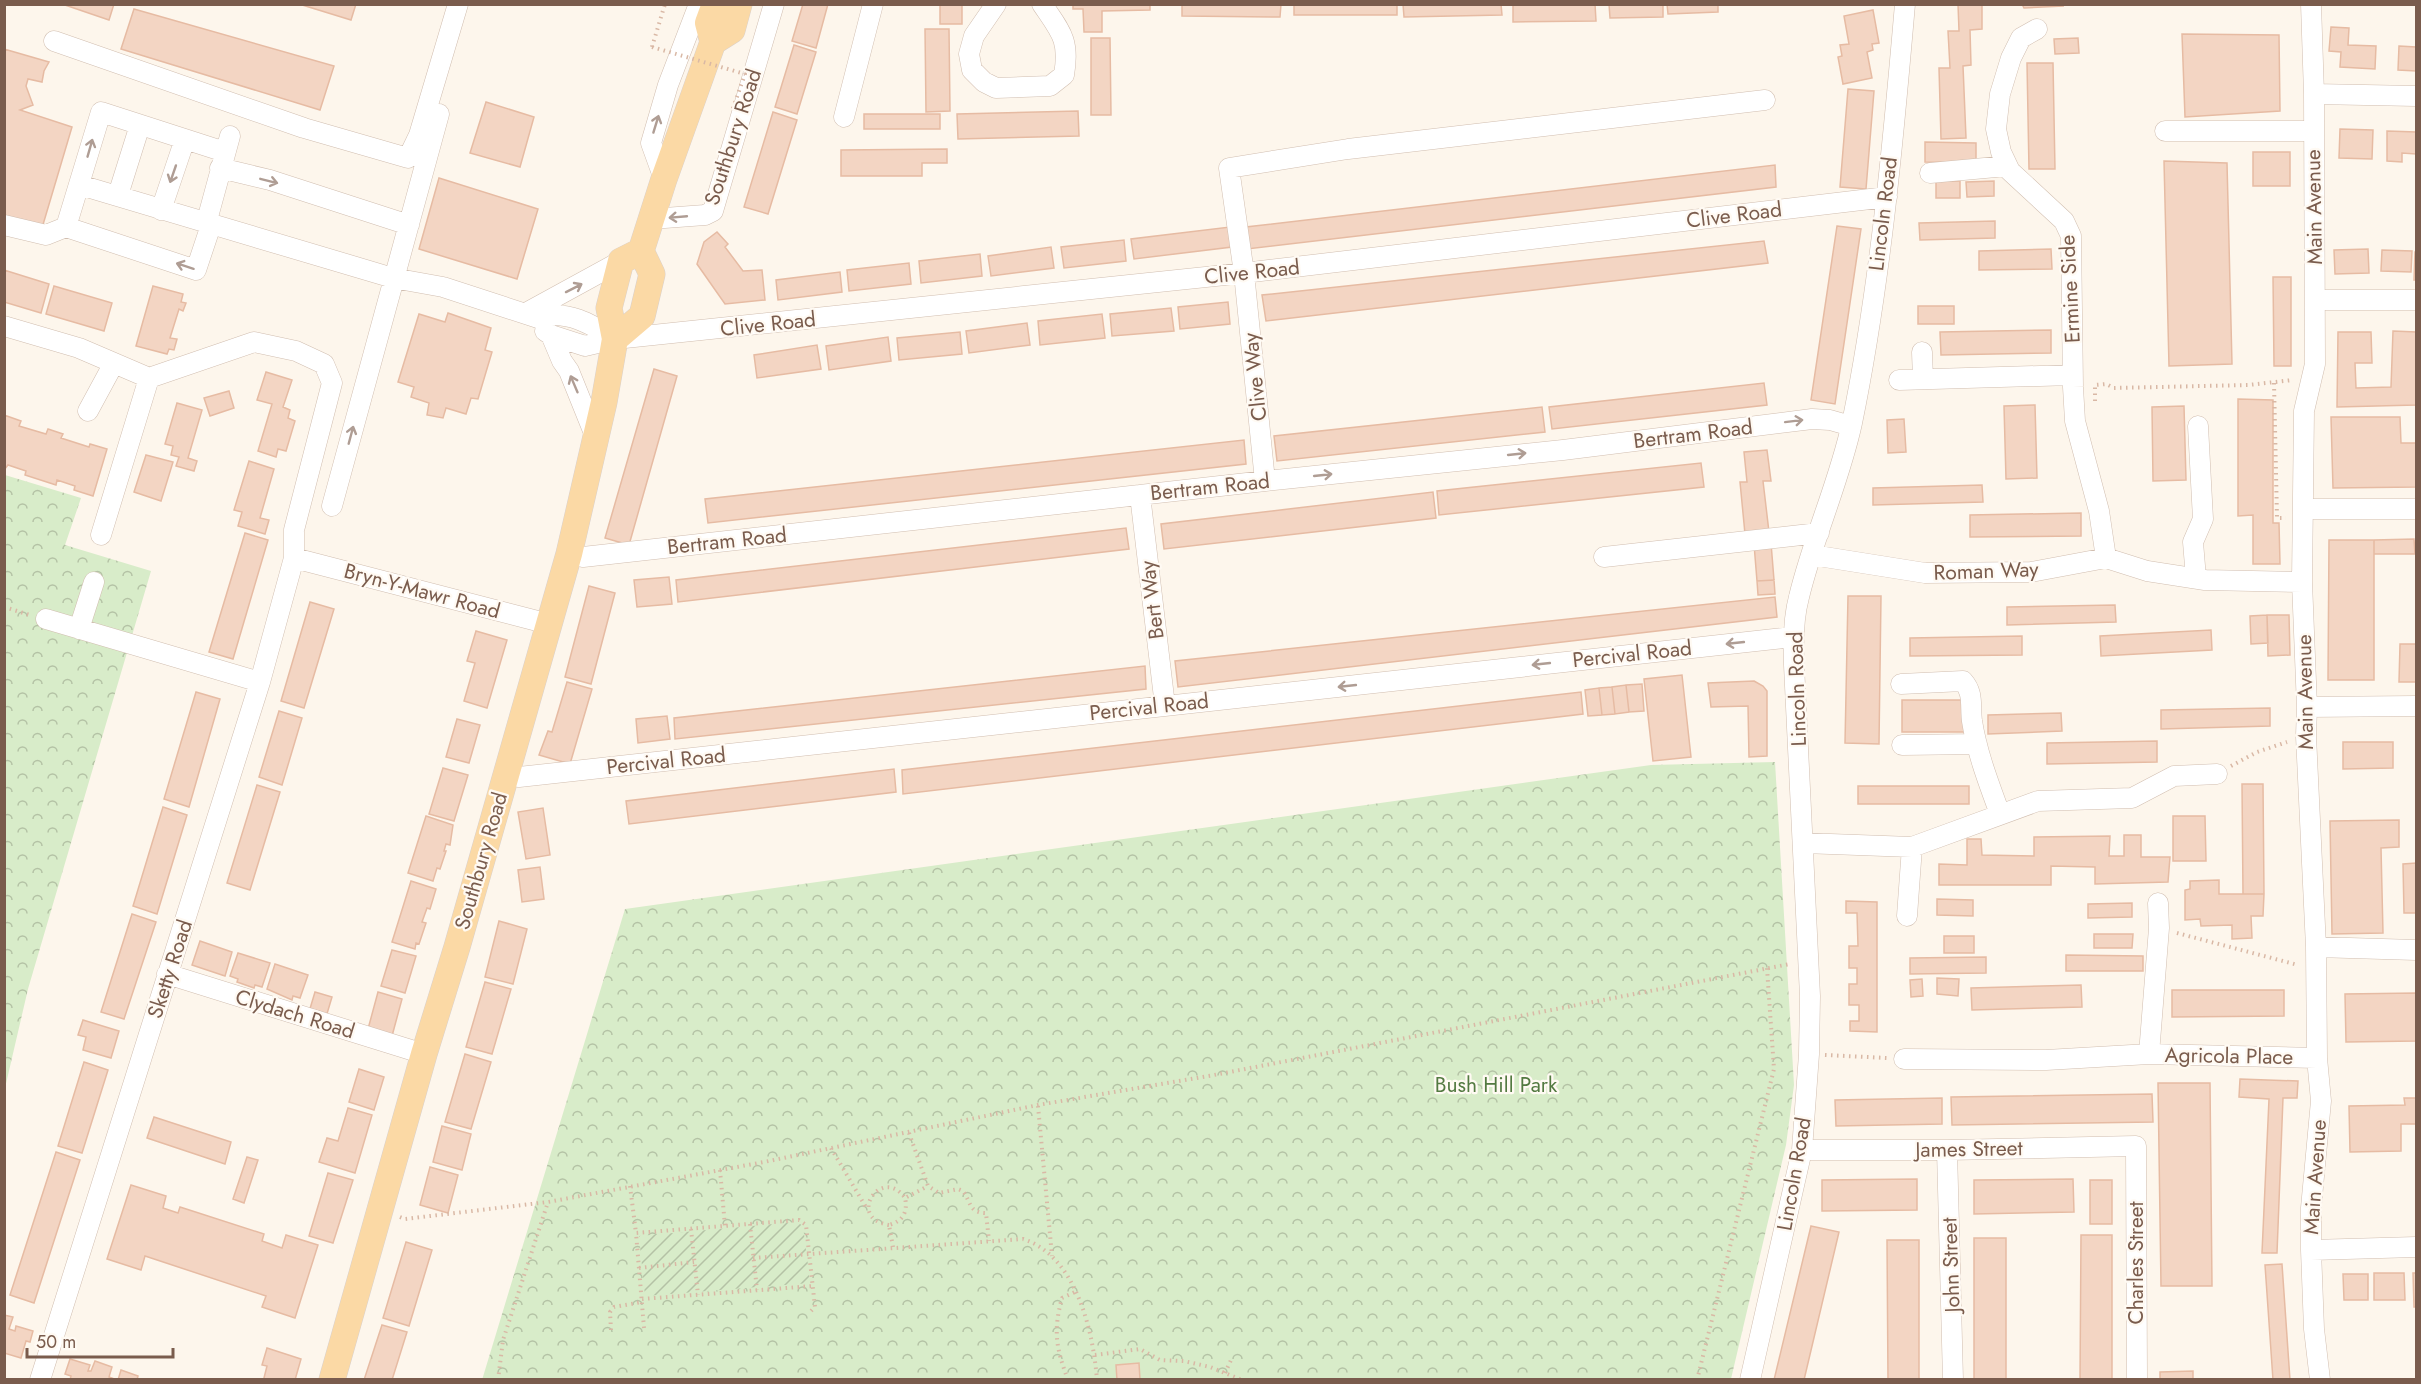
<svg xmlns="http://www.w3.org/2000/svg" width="2421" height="1384" viewBox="0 0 2421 1384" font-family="Jost,sans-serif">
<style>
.forest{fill:url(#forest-crowns)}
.garden{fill:url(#garden-furrows)}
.building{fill:#f3d5c3;stroke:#e6bba3;stroke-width:1.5}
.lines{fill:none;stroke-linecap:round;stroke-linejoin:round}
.minor-casing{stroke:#d1beb0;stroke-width:21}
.major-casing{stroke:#dad1cd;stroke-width:27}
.path{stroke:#d9b8a5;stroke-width:4;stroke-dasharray:1.5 4.5;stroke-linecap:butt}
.minor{stroke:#fff;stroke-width:20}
.major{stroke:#fbd9a5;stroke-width:26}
.path-bridge{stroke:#d9b8a5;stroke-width:4;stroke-dasharray:1.5 4.5;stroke-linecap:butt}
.oneway{stroke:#af9d94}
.labels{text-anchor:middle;stroke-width:4.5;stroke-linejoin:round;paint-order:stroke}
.street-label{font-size:21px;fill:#7a5c4d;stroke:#fffaf3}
.park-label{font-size:21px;fill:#537a41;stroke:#fffaf3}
</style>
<defs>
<pattern id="forest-crowns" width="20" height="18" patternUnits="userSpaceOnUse" patternTransform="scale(1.5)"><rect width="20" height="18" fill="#d8ecc9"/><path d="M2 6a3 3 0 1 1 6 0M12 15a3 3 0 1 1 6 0" fill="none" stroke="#b4c2a5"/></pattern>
<pattern id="garden-furrows" width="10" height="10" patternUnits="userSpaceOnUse" patternTransform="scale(1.5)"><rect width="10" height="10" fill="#d8ecc9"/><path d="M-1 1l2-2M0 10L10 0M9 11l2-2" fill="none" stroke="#b4c2a5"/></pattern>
</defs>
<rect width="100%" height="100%" fill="#fdf6ec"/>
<path class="forest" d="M5 475 81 498 65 545 151 571 28 989 5 1088Z
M1775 762 1794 1085 1786 1145 1731 1379 482 1380 625 909 1651 765Z"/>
<path class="garden" d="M797 1222 803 1226 810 1283 645 1296 639 1236Z"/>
<path class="building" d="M62 4H114L109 20Z
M299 4H356L351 20Z
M803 4H828L816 48 792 41Z
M940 4H962V24H940Z
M1073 4H1150V10L1102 11V32H1084L1083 9H1073Z
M1182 4H1281L1280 17 1182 16Z
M1294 4H1397V15H1294Z
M1403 4H1501L1502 15 1404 17Z
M1513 4H1595L1596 21 1513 22Z
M1609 4H1663V17L1610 18Z
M1667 4H1718V12L1668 14Z
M1958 4H1982V29L1970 30 1971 65 1963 66 1966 138 1941 139 1939 68H1950L1948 31H1959Z
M2022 4H2062L2063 6 2024 8Z
M134 9 334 66 320 110 121 49Z
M1873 10 1879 43 1872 44 1873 50 1867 52 1872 78 1843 84 1838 57 1842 56 1840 45 1849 44 1844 16Z
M2331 27 2349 28 2348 45 2376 46 2375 69 2340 67 2341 52 2329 51Z
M925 29H949L950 111 926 112Z
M2182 34 2279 35 2280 111 2185 117Z
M1091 38H1110L1111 115H1091Z
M2078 38 2079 53 2055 54 2054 39Z
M794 45 816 52 797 114 775 107Z
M2399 46 2416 47V71L2398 70Z
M4 49 49 62 44 71 42 82 28 79 26 86 33 105 20 110 72 127 42 228 4 216Z
M2027 63H2053L2055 169H2029Z
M1848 89 1874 91 1866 189 1840 187Z
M486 102 534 117 520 167 470 153Z
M1078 111 1079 136 958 139 957 114Z
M773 112 797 120 768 214 744 207Z
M864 114H940V129H864Z
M2340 129 2373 130 2372 159 2339 158Z
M2387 131 2416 132V154L2402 153V162L2387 161Z
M1925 142 1976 143V163L1925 162Z
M947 149V163H922V176H841V150Z
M2253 152H2290V186H2253Z
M2164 161 2227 163 2232 364 2169 366Z
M1775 165 1776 187 1247 249 1246 227Z
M439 178 538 209 517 279 419 249Z
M1936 181H1960V198H1936Z
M1994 181V196L1967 197 1966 182Z
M1995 221V238L1920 240 1919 223Z
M1837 226 1861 229 1835 404 1811 400Z
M1230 227 1232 247 1134 259 1131 239Z
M717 232 728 244 725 247 743 271 762 270 765 300 725 304 697 264 704 242Z
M1124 240 1126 261 1064 268 1061 247Z
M1764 241 1768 263 1266 321 1262 295Z
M1051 247 1054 268 991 276 988 256Z
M2051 249 2052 269 1979 270V251Z
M2368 249 2369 273 2335 274 2334 250Z
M2382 250 2412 251 2411 272 2381 271Z
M2415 252H2416V280H2414Z
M980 254 982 276 921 283 919 261Z
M909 263 911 284 849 291 847 270Z
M4 270 49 284 41 313 4 302Z
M840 272 842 292 778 300 776 280Z
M2273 277H2291V366H2274Z
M54 286 112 303 104 331 46 314Z
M153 286 183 294 181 302 186 303 183 311 179 309 170 338 177 339 174 350 169 349 167 354 136 346Z
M1228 302 1230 324 1180 329 1178 307Z
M1918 306H1954V324H1918Z
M1171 308 1174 331 1112 336 1110 314Z
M448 313 491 328 485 350 492 352 478 399 471 398 466 414 446 408 443 418 427 415 429 403 411 397 414 387 398 382 419 314 445 322Z
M1102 314 1105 338 1040 345 1038 321Z
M1027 323 1030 345 969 353 966 331Z
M2051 330V353L1941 355 1940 332Z
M2393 331 2416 332V405L2337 407 2338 332H2371L2372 363H2355L2356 388 2391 387Z
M960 332 962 354 899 360 897 338Z
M888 337 891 361 829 370 826 346Z
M817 345 821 369 757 378 754 355Z
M654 369 677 376 629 545 605 538Z
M266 372 292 380 283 407 290 410 288 418 295 421 286 451 278 449 276 457 258 451 272 404 257 400Z
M1764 383 1767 405 1552 429 1549 407Z
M229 391 234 408 210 416 204 398Z
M2238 399 2273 400V523H2279L2280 564H2253V515L2238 516Z
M177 403 202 410 188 458 197 461 194 471 176 466 179 457 171 455 173 446 165 444Z
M2035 405 2037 478 2006 479 2004 406Z
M2184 406 2186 480 2153 481 2152 407Z
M1542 407 1545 432 1277 461 1274 436Z
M4 415 21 421 19 426 46 434 48 429 63 434 61 438 89 447 90 444 107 449 93 496 74 490 75 486 57 480 56 485 25 475 26 471 8 465 4 470Z
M2331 417H2400L2401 443H2416V487L2333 488Z
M1904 419 1906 452 1888 453 1887 420Z
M1244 440 1246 464 708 523 705 499Z
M1767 450 1771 481H1763L1769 532 1745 534 1740 482H1747L1744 452Z
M146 455 173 462 161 501 134 492Z
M249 461 274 469 260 518 269 520 265 534 238 526 242 512 234 510Z
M1701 463 1704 487 1439 515 1437 491Z
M1982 485 1983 502 1873 505V488Z
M1433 492 1436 518 1164 549 1161 524Z
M2081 513V536L1970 537V515Z
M1126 528 1129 549 678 602 676 580Z
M245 533 268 540 233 659 209 652Z
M2414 539 2415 554H2374V540Z
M2329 540H2374V680H2328Z
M1771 543 1774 580 1757 581 1754 544Z
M669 577 672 604 637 607 634 580Z
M1774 580 1775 594 1758 595 1757 581Z
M589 586 615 593 591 684 565 677Z
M1848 596H1881L1879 744 1845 743Z
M1775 597 1777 617 1178 687 1175 661Z
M310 602 334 609 304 708 281 701Z
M2115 605 2116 622 2007 625V607Z
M2267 615H2289L2290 655 2268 656Z
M2267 615 2268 643 2251 644 2250 616Z
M2211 630 2212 650 2101 656 2100 636Z
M476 631 507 640 487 708 464 701 475 663 467 661Z
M2022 636V655L1910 656V638Z
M2400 644H2416V682H2399Z
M1145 666 1146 689 675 739 674 718Z
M1682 675 1691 757 1653 761 1644 679Z
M1754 681 1763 686 1767 691V756L1749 757 1748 706 1711 707 1708 683Z
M567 682 592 689 570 764 539 755 548 731 552 732Z
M1642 684 1644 711 1629 712 1626 685Z
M1626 685 1629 712 1615 714 1612 687Z
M1612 687 1615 714 1602 715 1599 688Z
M1599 688 1602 715 1588 716 1585 690Z
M196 692 220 699 189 807 164 799Z
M1581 692 1583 714 903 794 902 770Z
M1902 700H1964V732H1902Z
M2270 708V726L2161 729V710Z
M279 711 302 718 282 785 259 777Z
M2061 713 2062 731 1988 734V715Z
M667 716 670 739 638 743 636 719Z
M457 719 480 725 469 763 446 757Z
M2157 741V762L2047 764V743Z
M2343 742H2393V768L2343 769Z
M443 768 468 775 454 821 429 814Z
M894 769 896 792 629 824 626 801Z
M2242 784H2263L2264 894H2243Z
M257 785 280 792 250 890 227 883Z
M1858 786H1969V804H1858Z
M163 807 187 815 157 914 133 906Z
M543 808 550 855 526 859 518 812Z
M426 816 453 825 450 845 446 844 444 851H446L440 869 437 868 433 881 408 873Z
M2173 816H2205L2206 861H2173Z
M2399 820V847L2381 848 2383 933 2332 934 2330 821Z
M2124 835H2141V857H2170L2168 882 2095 884V867L2051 866V885H1939V864L1967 865V839H1981L1982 855 2034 856V837L2110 836 2109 856H2124Z
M2416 863V913H2404L2403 864Z
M540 867 544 899 522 902 518 870Z
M2219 880V894H2264L2263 916H2251L2252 938 2232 939V925L2201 926 2200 919 2185 920V890L2190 889V881Z
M411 881 436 889 430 909 427 908 422 922 426 923 419 944 416 943 415 949 392 942Z
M1937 899 1973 900V916L1937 915Z
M1846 901 1877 902V1032L1850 1031V1021H1859V1005H1849V984H1857V968H1849V946H1858L1857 913H1846Z
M2132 903V917L2088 918V904Z
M132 914 156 922 124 1019 101 1012Z
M499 921 527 929 513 984 485 977Z
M2094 934H2133L2132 948H2094Z
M1944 936H1974V953H1944Z
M200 941 232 952 225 976 192 965Z
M392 950 416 956 405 993 381 986Z
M238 953 270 963 262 987 255 985 254 988 237 982 238 979 230 976Z
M2066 955 2143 956V971H2066Z
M1986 957V973L1910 974V958Z
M275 964 308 975 300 998 293 996 292 1000 267 989Z
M1937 978 1959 979 1958 996 1937 994Z
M1922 979 1923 996 1911 997 1910 980Z
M485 982 511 989 492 1054 466 1047Z
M2081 985 2082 1007 1972 1010 1971 988Z
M2172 990H2284V1016L2172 1017Z
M315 992 332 997 326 1017 309 1012Z
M378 992 402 999 392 1036 368 1029Z
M2416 993V1041L2346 1042 2345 994Z
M83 1020 119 1031 111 1058 83 1050 86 1037 78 1035Z
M465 1054 491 1062 471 1129 445 1122Z
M84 1062 108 1070 82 1153 58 1146Z
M359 1069 384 1077 374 1110 349 1102Z
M2240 1079 2298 1081 2297 1098H2283L2277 1253H2262L2269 1099 2239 1097Z
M2158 1083H2210L2212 1286H2161Z
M2152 1094 2153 1122 1952 1125 1951 1097Z
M1942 1098V1124L1836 1126 1835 1100Z
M2404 1098H2416V1124H2401V1151L2350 1152 2349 1106 2405 1105Z
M348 1108 372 1115 355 1173 319 1162 327 1138 338 1141Z
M154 1117 231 1142 225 1164 147 1138Z
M442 1126 471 1134 462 1170 433 1162Z
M56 1152 80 1160 34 1303 10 1295Z
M247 1157 258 1160 244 1203 233 1199Z
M430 1167 458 1175 448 1213 420 1205Z
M328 1173 353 1180 333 1243 309 1236Z
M1917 1179V1210L1822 1211V1180Z
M2073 1179 2074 1212 1974 1214V1180Z
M2090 1180H2112V1224H2090Z
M131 1185 166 1196 163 1208 178 1213 180 1207 264 1234 262 1241 282 1248 286 1235 318 1245 295 1318 262 1307 266 1296 145 1256 141 1270 107 1259Z
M1811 1226 1839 1232 1804 1380H1774Z
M2081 1235H2112V1380H2080Z
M1974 1238H2006V1380H1974Z
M1887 1240H1919V1380H1888Z
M406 1242 432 1250 409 1326 383 1318Z
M2282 1264 2290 1380H2273L2265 1265Z
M2374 1273H2404L2405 1300H2374Z
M2413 1273H2416V1307H2414Z
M2343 1274H2368V1300H2344Z
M4 1315 13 1317 9 1329 15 1331 16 1326 33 1331 30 1342 26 1341 21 1358 4 1353Z
M382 1325 407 1332 392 1380H364Z
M267 1348 301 1359 295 1380H267L264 1378 267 1366 262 1365Z
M70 1359 90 1365 88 1371H91L95 1361 112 1367 109 1377 117 1380H70L71 1376 65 1374Z
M1139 1363 1140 1380H1117L1116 1365Z
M121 1370 138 1376 137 1380H118Z
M2193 1371V1380H2160V1372Z"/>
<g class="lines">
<g class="minor-casing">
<path id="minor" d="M996 4 974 36 969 54 972 70 984 82 996 88 1050 86 1064 75C1070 40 1061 32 1042 4
M2311 4 2314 94 2315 364 2304 411 2302 582 2307 707 2306 736 2316 947 2317 1058 2321 1101 2311 1208V1250L2314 1329 2320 1380
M2037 29 2021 38 2011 58 2000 94 1996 129 2001 152 2010 171 2064 221 2071 236 2073 387 2075 421 2099 511 2106 558
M54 41 304 128 408 158 419 135 458 4
M2314 94 2416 96
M844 117 873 4
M2165 131H2313
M220 168 270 180 409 225
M1930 173 2007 166
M664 179 651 143 668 85 699 4
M80 185 393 278 443 287 538 318C567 309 591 324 615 339
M118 195 140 125
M161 210 185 139
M651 219 705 215 713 211 774 4
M206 224 230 136
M4 225 46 235 66 227 101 112 225 152
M66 227 196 270 211 225
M2315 300H2416
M526 313 621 261
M4 326 79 348 149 378
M545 331 551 335 562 361 569 371 596 438
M551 335 585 346 615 339 1244 273 1887 197
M1922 352 1923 379
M1899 380 2072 375
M88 411 114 363
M1265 481 1244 273 1229 168 1348 149 1765 100
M1140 495 1165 706
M332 506 439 114
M2303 509H2416
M569 554 583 557 1265 481 1563 450 1812 419 1830 420 1851 426
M1812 555 1925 573 2031 572 2106 558 2147 571 2205 580 2302 582
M1604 557 1819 533
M294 558 549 624
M2196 578 2193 542 2203 519 2198 426
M46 619 260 682
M79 629 94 582
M1901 684 1963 681C1974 693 1970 706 1972 721 1977 753 1989 784 2000 814
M2307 707 2416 706
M1902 745 1977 744
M506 774 519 777 1793 637
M1803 843 1912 847 2038 801 2132 798 2174 776 2217 774
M2158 903 2159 928 2149 1054 2317 1058
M1907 916 1912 847
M2316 947 2416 950
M167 974 424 1054
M1904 1059 2046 1060 2149 1054
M1802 1150H1947L2136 1146 2137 1380
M1947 1150 1953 1380
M2311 1250 2416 1247
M40 1380 260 682 294 558V530L332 383 324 364 296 351 254 342 149 378 101 535
M1750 1380 1802 1150 1809 1054 1810 996 1794 665C1793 642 1793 619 1799 597 1813 538 1839 483 1852 423 1880 286 1893 144 1905 4"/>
</g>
<g class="major-casing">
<path id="major" d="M713 42 732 30 739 4
M615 339 642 316 652 274 641 251 664 179 713 42 708 23 715 4
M332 1380 424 1054 457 947 569 554 604 402 615 339 609 308 621 261 641 251"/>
</g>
<path class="path" d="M652 47 665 4
M2274 383 2277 518H2286
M2095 401V385L2106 384 2114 388 2248 385 2293 380
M4 607 30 615
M2231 766 2257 752 2287 742
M2177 933 2298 965
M1825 1055 1887 1058
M1038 1106 1052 1256
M909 1133 928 1186 939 1193 958 1189 963 1191C971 1202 969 1213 986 1213L989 1241
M831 1148 867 1209
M720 1170 725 1226
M630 1186 636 1233
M400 1217 405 1219 548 1202 764 1162 1038 1105 1214 1075 1790 964
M750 1224 757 1290
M889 1225C845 1218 882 1165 905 1198
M691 1229 698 1295
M893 1247 889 1225C903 1221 908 1212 905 1198L928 1186
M753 1258 1023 1239C1076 1256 1093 1330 1097 1380
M639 1268 694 1262
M642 1299 813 1286
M644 1328 636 1233 799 1220 806 1225 815 1307 809 1313
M611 1330 610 1312 614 1307 642 1302
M1095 1355 1140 1349 1160 1360 1184 1361 1210 1367 1242 1380
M1225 1373 1231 1360
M498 1380 503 1340 548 1202
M1068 1380C1056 1348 1053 1331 1062 1298L1075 1292
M1697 1380 1774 1069 1767 968"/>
<use href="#minor" class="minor"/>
<use href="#major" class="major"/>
<path class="path-bridge" d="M652 47 745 74 732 111"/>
</g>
<defs><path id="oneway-shaft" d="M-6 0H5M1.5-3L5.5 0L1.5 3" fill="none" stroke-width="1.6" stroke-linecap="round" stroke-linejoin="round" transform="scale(1.5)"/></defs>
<g class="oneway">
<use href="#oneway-shaft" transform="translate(656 124) rotate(-73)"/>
<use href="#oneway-shaft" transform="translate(90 148) rotate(-74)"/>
<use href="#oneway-shaft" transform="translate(173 174) rotate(109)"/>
<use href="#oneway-shaft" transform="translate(269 181) rotate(14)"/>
<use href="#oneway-shaft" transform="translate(678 217) rotate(175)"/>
<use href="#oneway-shaft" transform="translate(185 266) rotate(-162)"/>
<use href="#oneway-shaft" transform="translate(574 288) rotate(-27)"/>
<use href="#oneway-shaft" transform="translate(574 384) rotate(-113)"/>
<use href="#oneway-shaft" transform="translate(1794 421) rotate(-7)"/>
<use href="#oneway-shaft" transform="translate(351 435) rotate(-75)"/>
<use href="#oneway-shaft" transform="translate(1517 454) rotate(-6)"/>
<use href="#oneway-shaft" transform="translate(1323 475) rotate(-6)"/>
<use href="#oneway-shaft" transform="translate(1735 643) rotate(174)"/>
<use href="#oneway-shaft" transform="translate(1541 664) rotate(174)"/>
<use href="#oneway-shaft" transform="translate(1347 686) rotate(174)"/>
</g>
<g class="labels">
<g class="street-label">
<text transform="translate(733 137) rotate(-72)" y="7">Southbury Road</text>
<text transform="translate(2314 207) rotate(-91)" y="7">Main Avenue</text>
<text transform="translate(1883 214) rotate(-83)" y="7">Lincoln Road</text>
<text transform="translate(1734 215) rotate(-7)" y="7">Clive Road</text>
<text transform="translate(1252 272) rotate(-6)" y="7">Clive Road</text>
<text transform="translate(2070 289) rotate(-93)" y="7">Ermine Side</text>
<text transform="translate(768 324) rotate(-6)" y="7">Clive Road</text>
<text transform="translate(1255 377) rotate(-96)" y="7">Clive Way</text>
<text transform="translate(1693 434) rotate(-7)" y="7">Bertram Road</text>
<text transform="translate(1210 487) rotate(-6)" y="7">Bertram Road</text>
<text transform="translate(727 541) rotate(-6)" y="7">Bertram Road</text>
<text transform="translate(1986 571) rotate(-2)" y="7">Roman Way</text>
<text transform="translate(422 591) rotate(15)" y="7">Bryn-Y-Mawr Road</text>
<text transform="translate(1152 600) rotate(-97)" y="7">Bert Way</text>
<text transform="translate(1632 654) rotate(-6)" y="7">Percival Road</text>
<text transform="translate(1797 689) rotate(-92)" y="7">Lincoln Road</text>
<text transform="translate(2305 692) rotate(-91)" y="7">Main Avenue</text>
<text transform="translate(1149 707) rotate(-6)" y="7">Percival Road</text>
<text transform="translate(666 761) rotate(-6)" y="7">Percival Road</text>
<text transform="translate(481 861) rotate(-74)" y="7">Southbury Road</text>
<text transform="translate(170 969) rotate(-72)" y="7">Sketty Road</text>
<text transform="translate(295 1014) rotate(17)" y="7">Clydach Road</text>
<text transform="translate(2229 1056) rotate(1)" y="7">Agricola Place</text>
<text transform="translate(1969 1149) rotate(-1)" y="7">James Street</text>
<text transform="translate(1794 1174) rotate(-80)" y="7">Lincoln Road</text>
<text transform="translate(2315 1177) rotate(-86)" y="7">Main Avenue</text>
<text transform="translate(2136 1263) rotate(-90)" y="7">Charles Street</text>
<text transform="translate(1951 1265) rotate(-92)" y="7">John Street</text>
</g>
<g class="park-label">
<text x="1496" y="1092">Bush Hill Park</text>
</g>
</g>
<rect width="2421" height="1384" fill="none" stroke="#7a5c4d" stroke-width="12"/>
<path d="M27 1348v9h146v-9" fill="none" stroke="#7a5c4d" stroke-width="3"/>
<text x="36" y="1348" font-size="18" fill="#7a5c4d" stroke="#fffaf3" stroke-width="4.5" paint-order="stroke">50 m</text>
</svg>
